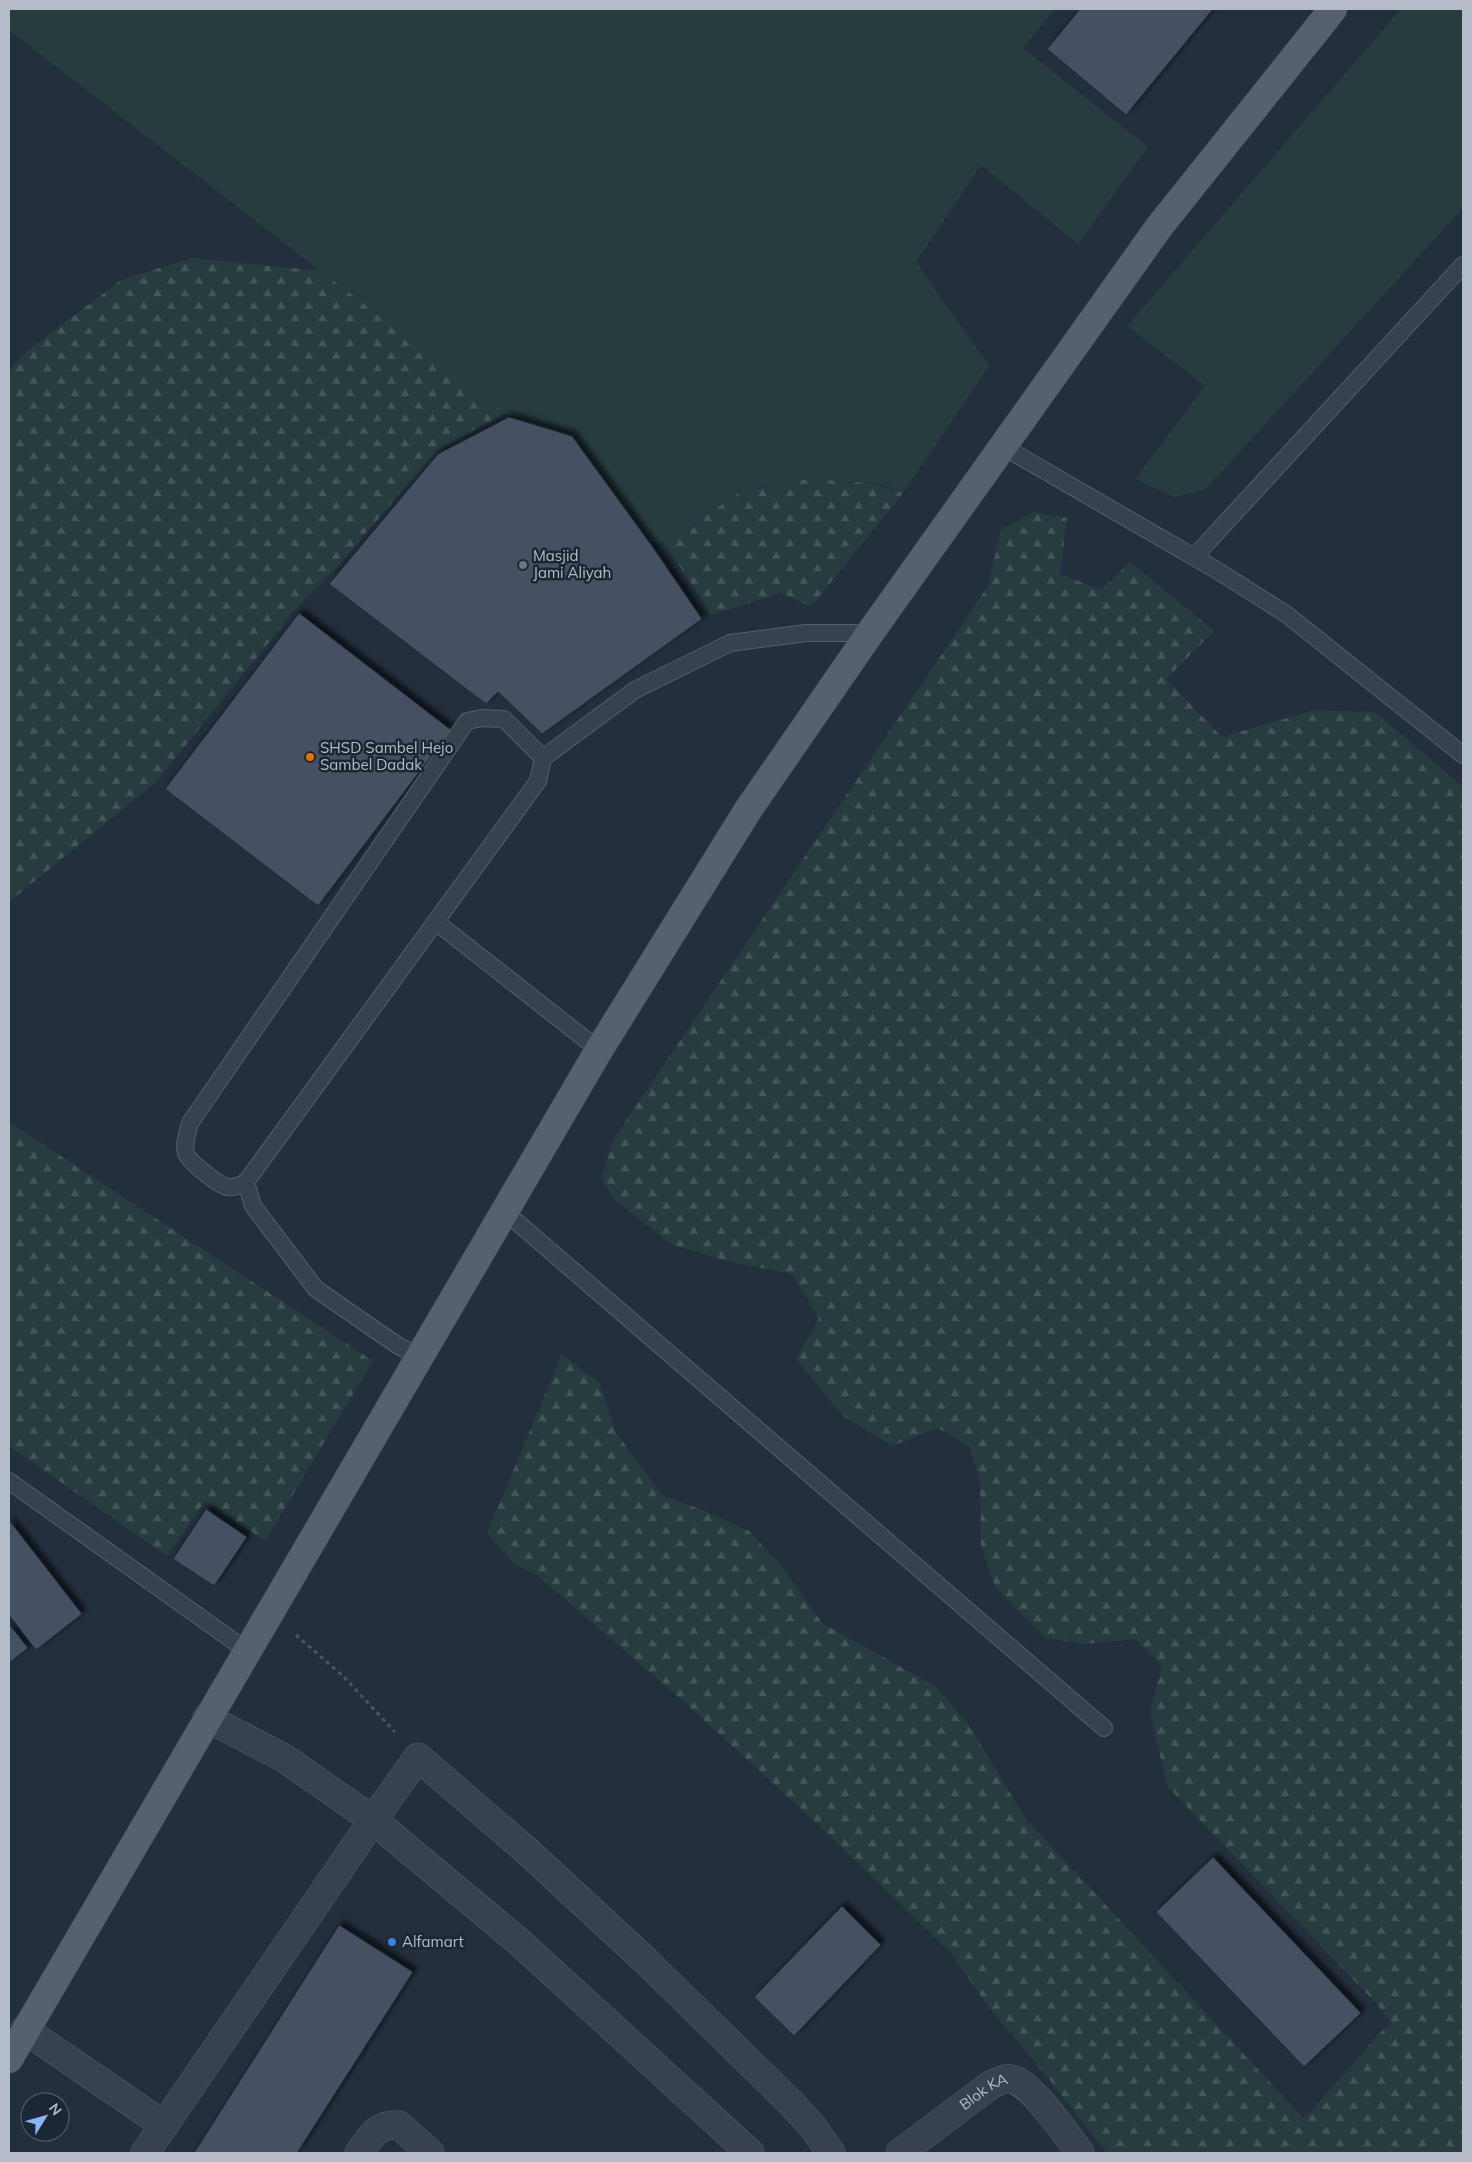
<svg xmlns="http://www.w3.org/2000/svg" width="1472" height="2162" viewBox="0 0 1472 2162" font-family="Mulish,sans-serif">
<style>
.grass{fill:#263c3f}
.forest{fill:url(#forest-firs)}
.building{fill:#455162;stroke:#1f2835;filter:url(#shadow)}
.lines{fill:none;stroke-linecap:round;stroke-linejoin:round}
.service-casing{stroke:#565f6c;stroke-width:18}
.minor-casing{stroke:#565f6c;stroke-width:29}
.tertiary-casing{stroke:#565f6c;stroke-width:29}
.primary-casing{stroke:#414a57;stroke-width:29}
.path{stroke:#44595c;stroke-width:3;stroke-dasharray:4 4;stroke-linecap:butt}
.service{stroke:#38414e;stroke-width:16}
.minor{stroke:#38414e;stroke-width:28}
.tertiary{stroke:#38414e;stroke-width:28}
.primary{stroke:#56606e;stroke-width:28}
.worship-dot{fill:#6b7280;stroke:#1d2633;stroke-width:2}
.food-dot{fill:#e8710a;stroke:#1d2633;stroke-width:2}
.shop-dot{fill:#3f7fe0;stroke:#1d2633;stroke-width:2}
.labels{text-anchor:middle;stroke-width:5;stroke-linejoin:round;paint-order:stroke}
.poi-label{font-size:15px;fill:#b4bcc9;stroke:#1d2633;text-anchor:start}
.street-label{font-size:15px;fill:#b4bcc9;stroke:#1d2633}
</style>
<defs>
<pattern id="forest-firs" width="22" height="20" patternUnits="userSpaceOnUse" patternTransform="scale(1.25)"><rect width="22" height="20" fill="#263c3f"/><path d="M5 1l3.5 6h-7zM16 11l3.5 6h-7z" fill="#435659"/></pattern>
<filter id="shadow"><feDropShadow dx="4.5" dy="-4.5" stdDeviation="2.5" flood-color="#0009"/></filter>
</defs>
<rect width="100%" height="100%" fill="#242f3e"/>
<path class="grass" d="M9 9H1055L1023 48 1148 147 1078 244 981 165 916 262 989 366 903 493 884 485 852 481 801 480 740 492 678 534 652 546 572 436 509 417 9 30Z
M1401 9H1463V208L1205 490 1174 497 1135 479 1205 386 1127 326Z"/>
<path class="forest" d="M192 258 321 271 505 413 437 450 337 567 294 611 156 782 9 902V371L26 352 121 280Z
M801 480C836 480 870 480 903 493L811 607 781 593 712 615 663 541 678 534 740 492Z
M1034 512 1067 518 1060 574 1101 590 1130 562 1214 631 1166 679 1222 737 1315 710 1375 712 1463 787V2153H1107L1049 2079 988 2006 951 1953 824 1830 683 1701 537 1575 514 1564 487 1533 562 1354 600 1384 615 1431 662 1495 710 1513 749 1531 782 1567 822 1623 935 1686 968 1724 1026 1819 1304 2119 1382 2031 1392 2024 1375 2002 1167 1786 1150 1712 1162 1666 1135 1639 1086 1644 1045 1638 995 1587 981 1546 980 1481 969 1446 938 1428 892 1446 843 1416 796 1359 819 1318 792 1274 731 1262 671 1244 616 1201 601 1179 613 1140 988 586 1001 530Z
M9 1122 373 1361 265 1541 205 1501 167 1556 9 1446Z"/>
<path class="building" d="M1080 9H1213L1126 115 1047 49Z
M509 417 572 436 652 546 702 619 542 734 498 692 486 704 329 584 438 454Z
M299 613 451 730 318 906 165 789Z
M206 1509 247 1537 214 1586 173 1559Z
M9 1520 82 1614 36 1650 9 1615Z
M9 1624 28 1648 9 1663Z
M1213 1857 1361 2013 1304 2067 1156 1912Z
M842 1906 881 1945 794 2036 754 1997Z
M339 1925 413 1972 297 2153H194Z"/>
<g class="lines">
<g class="service-casing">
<path id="service" d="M1002 446 1218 571 1286 614 1463 755
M1194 557 1463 265
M482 718 504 719 543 758 538 781 246 1182C240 1185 235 1188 228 1187 219 1186 189 1162 186 1153 183 1144 188 1132 190 1123L467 721Z
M543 758 635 690 730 643 806 633H870
M436 922 599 1050
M246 1182 253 1206 316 1289 397 1345 419 1357
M504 1211 1104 1728
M9 1481 246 1650"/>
</g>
<g class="minor-casing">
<g id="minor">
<path d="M25 2030 164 2125"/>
<path d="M145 2153 373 1820"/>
<path d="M359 2153C371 2136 376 2124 399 2125L430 2153"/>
<path id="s1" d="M900 2153 989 2086C995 2083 1003 2078 1011 2079 1029 2080 1068 2137 1080 2153"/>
</g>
</g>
<g class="tertiary-casing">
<path id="tertiary" d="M207 1718 284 1758 373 1820 517 1940 750 2153
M373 1820 418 1757 527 1851 647 1962 792 2104 812 2126 831 2153"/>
</g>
<g class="primary-casing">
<path id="primary" d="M9 2059 599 1050 748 810 870 633 1159 227 1333 9"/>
</g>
<path class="path" d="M296 1635 344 1677 395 1732"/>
<use href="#service" class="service"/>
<use href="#minor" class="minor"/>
<use href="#tertiary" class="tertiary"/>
<use href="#primary" class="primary"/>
</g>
<circle class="worship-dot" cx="523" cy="565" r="5"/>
<circle class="food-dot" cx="310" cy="757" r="5"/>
<circle class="shop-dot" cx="392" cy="1942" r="5"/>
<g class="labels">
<g class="poi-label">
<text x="533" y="561">Masjid<tspan x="533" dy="17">Jami Aliyah</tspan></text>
<text x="320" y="753">SHSD Sambel Hejo<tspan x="320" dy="17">Sambel Dadak</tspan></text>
<text x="402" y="1947">Alfamart</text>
</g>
<g class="street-label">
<text dy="5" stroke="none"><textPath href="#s1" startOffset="104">Blok KA</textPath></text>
</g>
</g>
<rect width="1472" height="2162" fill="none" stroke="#b4bcc9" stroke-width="20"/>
<g transform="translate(45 2117) rotate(53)"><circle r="24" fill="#1d2633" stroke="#59626f"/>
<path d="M0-4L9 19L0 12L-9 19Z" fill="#8ab4f8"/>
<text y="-8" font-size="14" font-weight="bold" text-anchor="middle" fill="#b4bcc9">N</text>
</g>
</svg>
